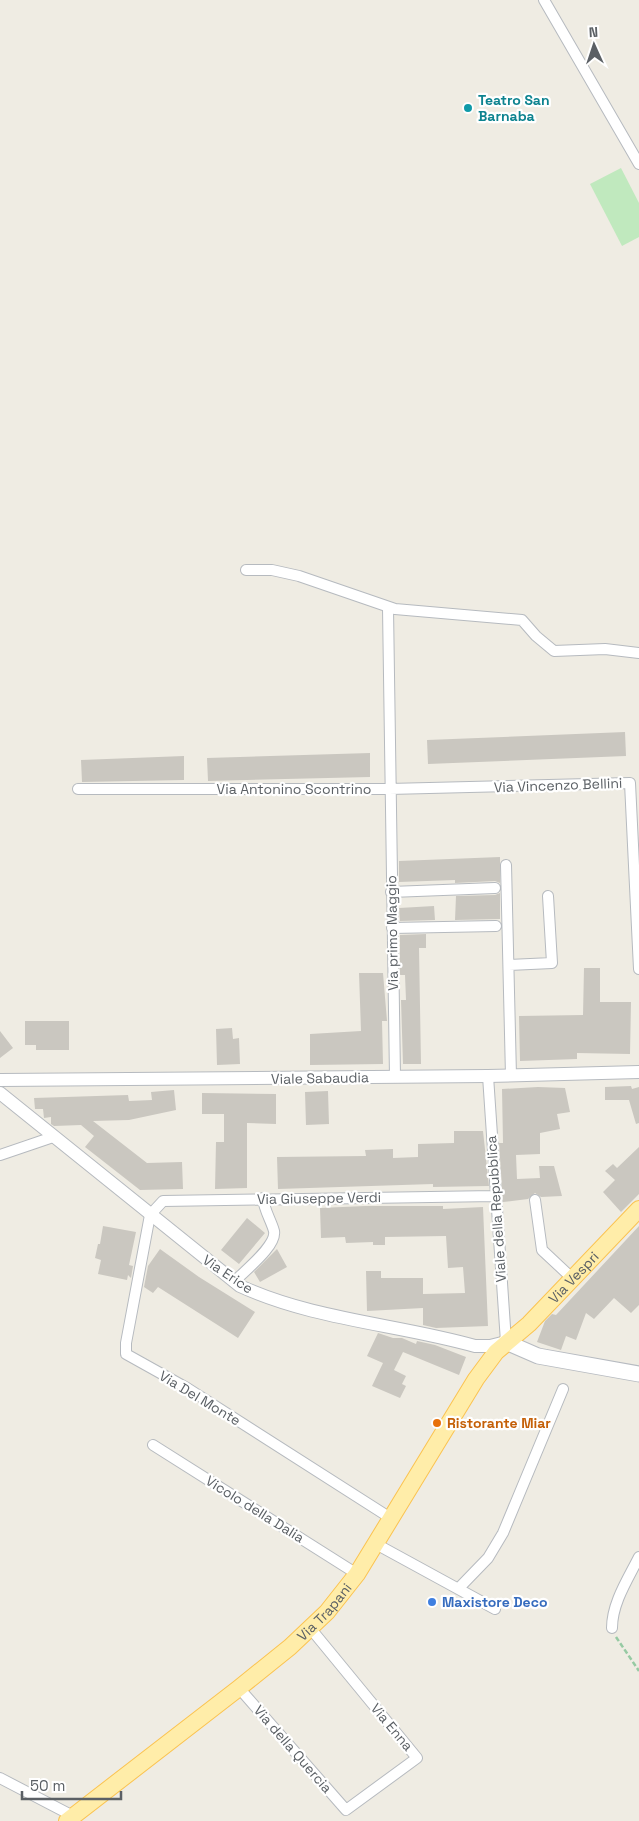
<svg xmlns="http://www.w3.org/2000/svg" width="639" height="1821" viewBox="0 0 639 1821" font-family="'Space Grotesk',sans-serif">
<style>
.green{fill:#c0e9be}
.building{fill:#cac7c0}
.lines{fill:none;stroke-linecap:round;stroke-linejoin:round}
.minor-casing{stroke:#b6babf;stroke-width:12}
.tertiary-casing{stroke:#b6babf;stroke-width:14}
.secondary-casing{stroke:#b7bbc1;stroke-width:17}
.primary-casing{stroke:#fbc350;stroke-width:18}
.path{stroke:#96caa3;stroke-width:2.5;stroke-dasharray:5 2.5;stroke-linecap:butt}
.minor{stroke:#fff;stroke-width:10}
.tertiary{stroke:#fff;stroke-width:12}
.secondary{stroke:#fff;stroke-width:15}
.primary{stroke:#ffeda9;stroke-width:16}
.culture-dot{fill:#0f9aa8;stroke:#fff;stroke-width:2}
.food-dot{fill:#e8710a;stroke:#fff;stroke-width:2}
.shop-dot{fill:#3f7fe0;stroke:#fff;stroke-width:2}
.labels{text-anchor:middle;stroke-width:4.5;stroke-linejoin:round;paint-order:stroke}
.culture-label{font-size:14px;font-weight:bold;fill:#0d838f;stroke:#fff;text-anchor:start}
.street-label{font-size:14px;fill:#5b6065;stroke:#fff}
.food-label{font-size:14px;font-weight:bold;fill:#c56008;stroke:#fff;text-anchor:start}
.shop-label{font-size:14px;font-weight:bold;fill:#366cbe;stroke:#fff;text-anchor:start}
</style>
<rect width="100%" height="100%" fill="#efece3"/>
<path class="green" d="M621 168 639 203V237L622 246 590 184Z"/>
<path class="building" d="M625 732 626 756 428 764 427 740Z
M370 753V777L208 781 207 758Z
M184 756V780L82 782 81 760Z
M500 857V883L495 881 455 883V880L399 882V861Z
M500 893V919L455 920 456 896 495 895Z
M434 906 435 920 400 921 399 908Z
M426 934V948H419L421 1064H403L401 1000H406L405 975H400V935Z
M584 968H600V1002H631L630 1054 577 1053V1059L520 1061 519 1016 583 1015Z
M359 973H383L387 1021H382L383 1064 310 1065V1034L361 1031Z
M25 1021H69V1050H36V1045H25Z
M232 1028 233 1039 239 1038 240 1064 217 1065 216 1029Z
M0 1031 13 1048 0 1058Z
M631 1086 632 1089 639 1087V1123L636 1124 629 1100H605V1087Z
M538 1087 565 1088 570 1112 557 1114 560 1129 540 1133V1154L516 1155 517 1179 540 1178 539 1166H554L562 1196 541 1197 535 1193 528 1199 503 1202 499 1143H503L502 1089Z
M174 1090 176 1110 129 1120 93 1121 147 1163 182 1162 183 1189 140 1190 85 1147 94 1136 81 1125 54 1126 51 1124V1117L44 1118 43 1109H35L34 1098 128 1095 129 1101 152 1100 151 1092Z
M328 1091 329 1124 306 1125 305 1092Z
M202 1093 276 1094V1124L247 1123V1188L215 1189 216 1142H224V1114H202Z
M454 1131H483L489 1186 433 1187V1184L278 1189 277 1157 366 1156 365 1150 393 1149V1158L418 1157V1144L454 1143Z
M639 1147V1194L621 1212 603 1192 615 1180 605 1171 613 1164 617 1168Z
M365 1206H443V1209L483 1207 488 1326 436 1328 423 1325V1308L367 1311 366 1271H381V1278H423V1294L465 1293 463 1267 448 1268 446 1236 385 1237V1245H373V1242L346 1243 345 1237 321 1238 320 1208Z
M247 1218 265 1233 239 1264 221 1250Z
M103 1226 136 1232 129 1265 133 1266 131 1278 128 1275 127 1280 98 1274 101 1260 95 1258 98 1244H100Z
M639 1226V1305L631 1313 614 1298 594 1319 586 1313 576 1340 566 1336 561 1350 537 1342 545 1321 552 1314 556 1315Z
M160 1249 199 1277 255 1312 238 1338 158 1287 153 1293 144 1287 148 1266Z
M277 1249 287 1267 260 1282 254 1272Z
M378 1333 393 1338H402L416 1344 417 1341 435 1345 466 1357 459 1375 403 1352 394 1370 406 1376 402 1384 406 1386 400 1398 372 1386 383 1363 367 1356Z"/>
<g class="lines">
<g class="minor-casing">
<path id="minor" d="M544 0 639 164
M246 570H272L299 576 395 609 522 620 536 636 554 651 605 649 639 653
M388 608 395 1077
M78 789H389L630 783 639 969
M506 865 511 1076
M391 892 495 888
M392 928 496 926
M509 965 552 963 548 896
M488 1076 506 1342
M0 1155 53 1137
M535 1200 542 1250 573 1279
M234 1282C244 1271 277 1246 274 1231 271 1220 264 1210 263 1198
M153 1445 357 1574
M392 1519 187 1388 126 1354V1343L150 1215 163 1201 495 1196
M376 1544 495 1609
M458 1589 488 1558 503 1533 563 1389
M612 1628C612 1603 628 1579 639 1557
M239 1688 346 1810 417 1758 311 1629
M0 1778 73 1816"/>
</g>
<g class="tertiary-casing">
<path id="tertiary" d="M0 1080 488 1076 639 1072
M0 1093 240 1286C314 1320 397 1324 475 1346H490L506 1342"/>
</g>
<g class="secondary-casing">
<path id="secondary" d="M506 1342 538 1356 639 1374"/>
</g>
<g class="primary-casing">
<g id="primary">
<path id="s1" d="M67 1821 239 1688 290 1647 327 1612 357 1574 476 1379 496 1352 529 1324 639 1209"/>
</g>
</g>
<path class="path" d="M616 1637 639 1671"/>
<use href="#minor" class="minor"/>
<use href="#tertiary" class="tertiary"/>
<use href="#secondary" class="secondary"/>
<use href="#primary" class="primary"/>
</g>
<circle class="culture-dot" cx="468" cy="108" r="5"/>
<circle class="food-dot" cx="437" cy="1423" r="5"/>
<circle class="shop-dot" cx="432" cy="1602" r="5"/>
<g class="labels">
<g class="culture-label">
<text x="478" y="105">Teatro San<tspan x="478" dy="16">Barnaba</tspan></text>
</g>
<g class="street-label">
<text transform="translate(558 785) rotate(-2)" y="5">Via Vincenzo Bellini</text>
<text x="294" y="794">Via Antonino Scontrino</text>
<text transform="translate(392 933) rotate(-91)" y="5">Via primo Maggio</text>
<text transform="translate(320 1078) rotate(-1)" y="5">Viale Sabaudia</text>
<text transform="translate(319 1198) rotate(-1)" y="5">Via Giuseppe Verdi</text>
<text transform="translate(496 1209) rotate(-94)" y="5">Viale della Repubblica</text>
<text transform="translate(228 1274) rotate(34)" y="5">Via Erice</text>
<text dy="5" stroke="none"><textPath href="#s1" startOffset="752">Via Vespri</textPath></text>
<text transform="translate(200 1398) rotate(31)" y="5">Via Del Monte</text>
<text transform="translate(255 1509) rotate(32)" y="5">Vicolo della Dalia</text>
<text dy="5" stroke="none"><textPath href="#s1" startOffset="332">Via Trapani</textPath></text>
<text transform="translate(392 1727) rotate(50)" y="5">Via Enna</text>
<text transform="translate(293 1749) rotate(49)" y="5">Via della Quercia</text>
</g>
<g class="food-label">
<text x="447" y="1428">Ristorante Miar</text>
</g>
<g class="shop-label">
<text x="442" y="1607">Maxistore Deco</text>
</g>
</g>
<g transform="translate(594 45) rotate(357)" stroke="#ffffff" stroke-width="4" paint-order="stroke">
<path d="M0-4L9 19L0 12L-9 19Z" fill="#5b6065"/>
<text y="-8" font-size="14" font-weight="bold" text-anchor="middle" fill="#5b6065">N</text>
</g>
<path d="M22 1791v8h99v-8" fill="none" stroke="#5b6065" stroke-width="2.5"/>
<text x="30" y="1791" font-size="15" fill="#5b6065" stroke="#ffffff" stroke-width="4" paint-order="stroke">50 m</text>
</svg>
